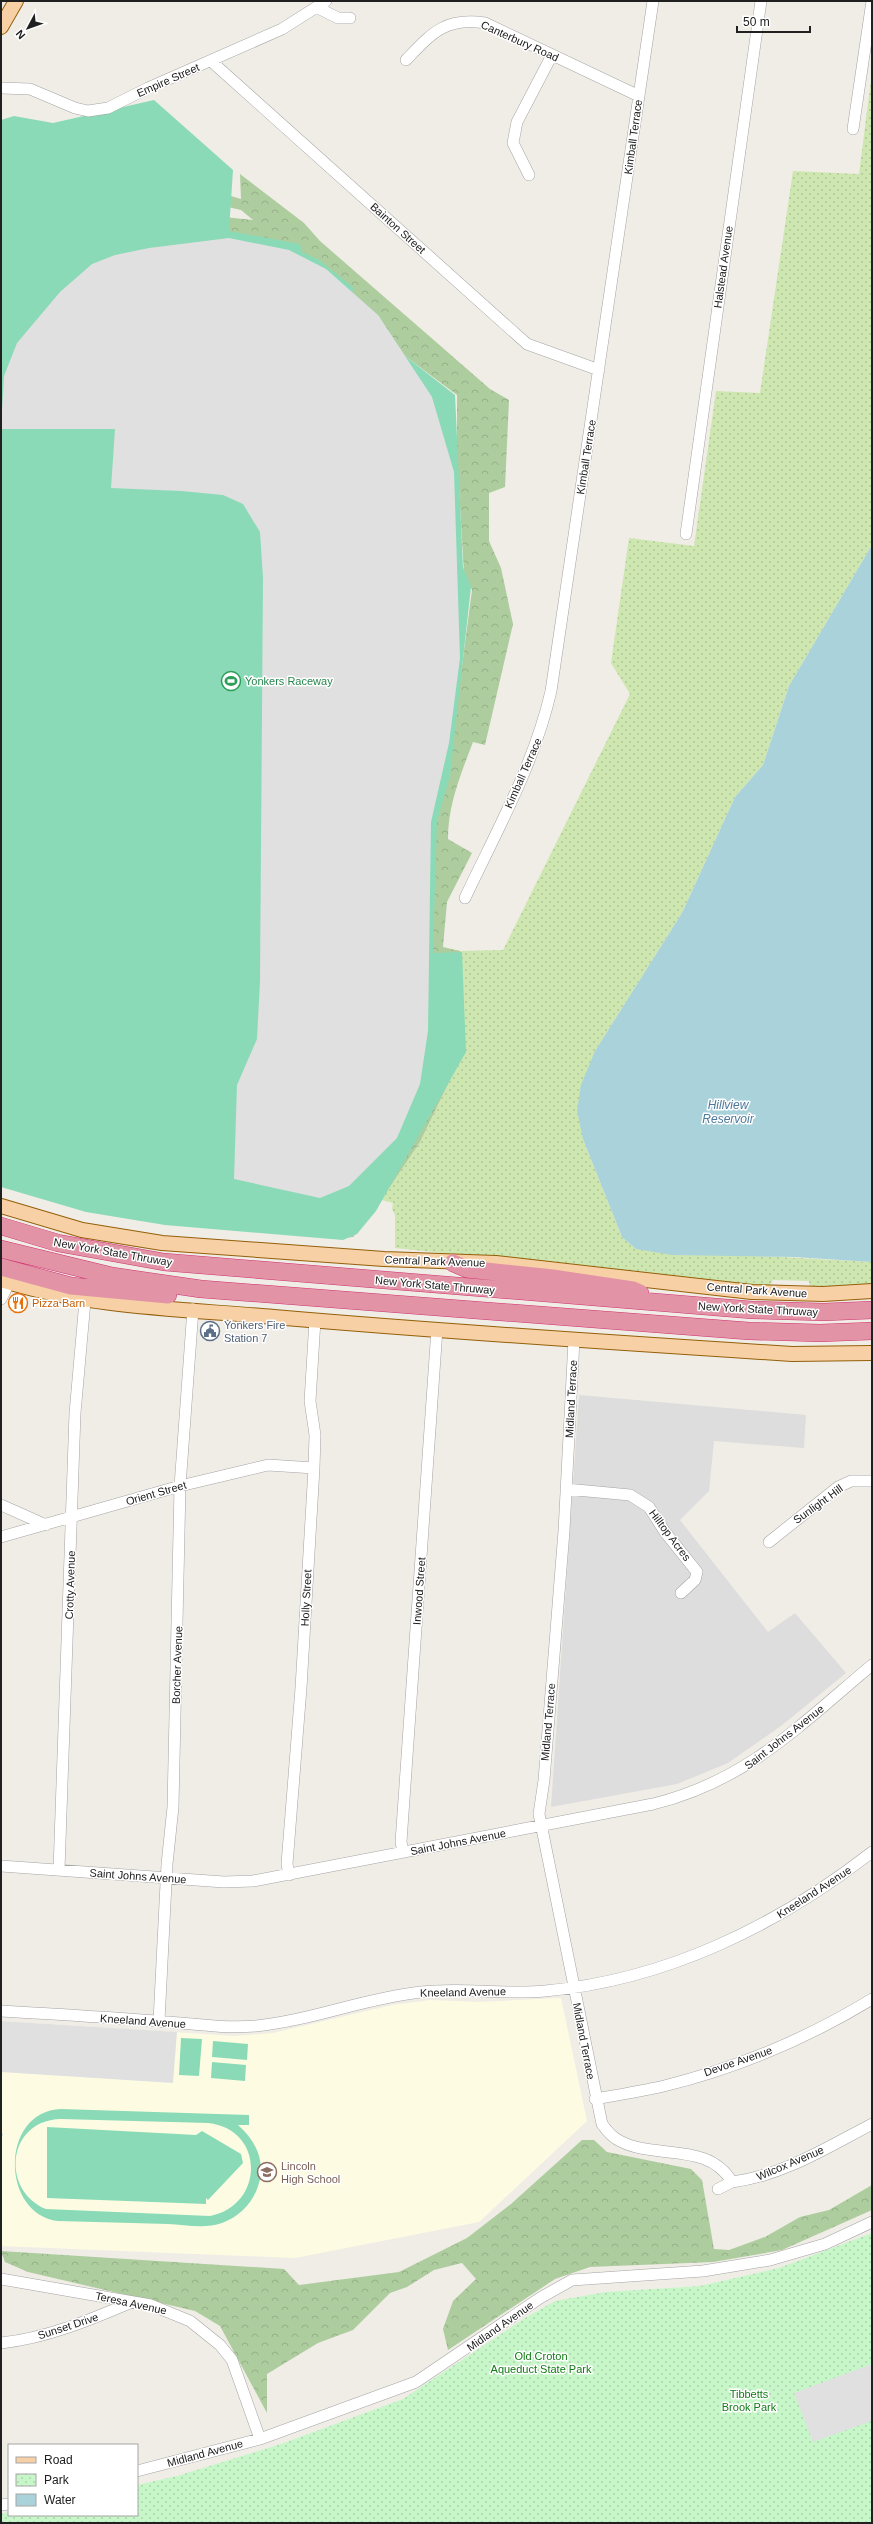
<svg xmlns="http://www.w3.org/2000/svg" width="873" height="2524" viewBox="0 0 873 2524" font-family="Helvetica,sans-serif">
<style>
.residential{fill:#dedddd}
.education{fill:#fdfce3}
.grass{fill:url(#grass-dots)}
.forest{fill:url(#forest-crowns)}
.park{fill:url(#park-dots)}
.pitch{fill:#8adab7;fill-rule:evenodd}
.parking{fill:#e0e0e0}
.water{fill:#aad2db}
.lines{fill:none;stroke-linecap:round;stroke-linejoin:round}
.stream{stroke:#aad2db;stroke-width:3}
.minor-casing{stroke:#a4a4a4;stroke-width:12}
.major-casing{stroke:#945f09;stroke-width:16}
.highway-casing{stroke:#d13170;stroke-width:18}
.minor{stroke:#fff;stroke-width:11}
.major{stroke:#f7d0a5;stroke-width:14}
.highway{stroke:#e294a6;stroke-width:17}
.labels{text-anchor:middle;stroke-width:3;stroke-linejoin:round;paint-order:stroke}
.street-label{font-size:11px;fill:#202020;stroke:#fff}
.leisure-label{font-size:11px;fill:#27864d;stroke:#fff;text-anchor:start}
.food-label{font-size:11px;fill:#c56008;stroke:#fff;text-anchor:start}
.service-label{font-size:11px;fill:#4e5e75;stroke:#fff;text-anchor:start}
.education-label{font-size:11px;fill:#785e54;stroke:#fff;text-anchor:start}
.park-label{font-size:11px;fill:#127a16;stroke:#fff}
.water-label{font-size:12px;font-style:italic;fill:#4b789c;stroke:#fff}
</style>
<defs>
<pattern id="grass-dots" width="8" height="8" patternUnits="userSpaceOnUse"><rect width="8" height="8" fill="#cee7b0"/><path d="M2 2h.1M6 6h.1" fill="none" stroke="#b1c697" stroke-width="1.8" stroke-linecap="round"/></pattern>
<pattern id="forest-crowns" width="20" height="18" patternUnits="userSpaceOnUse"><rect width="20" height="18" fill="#aecd9e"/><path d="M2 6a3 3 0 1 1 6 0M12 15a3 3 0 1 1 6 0" fill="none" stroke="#95b088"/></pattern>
<pattern id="park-dots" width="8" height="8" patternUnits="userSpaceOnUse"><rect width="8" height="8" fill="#c7f7c9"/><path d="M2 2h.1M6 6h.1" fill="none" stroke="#abd3ac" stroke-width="1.8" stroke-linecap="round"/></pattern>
</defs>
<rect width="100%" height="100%" fill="#f0ede7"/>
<path class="residential" d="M579 1395 806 1415 804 1448 714 1441 709 1491 680 1520 768 1632 795 1613 846 1673 781 1726 728 1763 677 1784 551 1807Z"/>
<path class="education" d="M561 1998 587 2121 479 2222 295 2258 1 2246V2021L234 2036 273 2033 392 2005 431 2000 478 2002Z"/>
<path class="grass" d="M872 72V545L789 686 763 765 735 797 682 913 595 1051 583 1139 622 1237 636 1249 872 1262V1285L810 1290 809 1281 773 1280 769 1288 395 1248V1215L392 1209 393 1203 381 1200 420 1142 464 1051 460 951 503 950 630 694 611 663 629 538 694 546 716 391 760 393 793 171 859 174Z"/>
<path class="forest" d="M240 174 304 223 320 241 490 389 509 400 505 487 489 493V541L501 568 513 624 485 745 473 742C461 774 448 804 448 839L472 853 447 902 443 947 460 951 464 1051 420 1142 381 1200 353 1237 343 1238 431 953 435 823 447 780 472 590 464 573 457 456V395L405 356 378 315 38 286 224 217 253 220 241 210 223 206 221 193 241 199Z
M582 2140H594L607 2152 691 2169 702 2180 714 2249 729 2250 765 2237 800 2217 829 2210 872 2185V2210L782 2250 713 2262 590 2267 555 2279 448 2350 443 2329 453 2301 476 2279 462 2263 434 2270 407 2287 390 2293 353 2330 318 2343 267 2374V2413L220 2326 195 2311 28 2272 5 2262 1 2251 284 2269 299 2285 399 2272 467 2238 511 2204Z"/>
<path class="park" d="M872 2233V2523H1V2514L9 2512V2515H137V2485L177 2476 281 2444 403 2399 525 2318 555 2301 606 2292 700 2286 779 2268Z"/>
<path class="pitch" d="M154 100 233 170 229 231 300 244 302 252 319 260 354 288 352 292 378 315 405 356 455 395 463 567 471 587 450 776 437 821 433 953 462 952 466 1052 376 1211 357 1234 343 1240 165 1225 86 1212 1 1187V120L14 116 53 123Z
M181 2038 202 2039 199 2076 179 2075Z
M213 2041 248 2044 247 2060 212 2057Z
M212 2062 246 2065 245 2081 211 2078Z
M61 2109 249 2115V2125H238C254 2139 264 2157 260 2179 256 2199 242 2216 222 2223 206 2229 185 2225 168 2224 131 2223 95 2222 58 2221 0 2214 0 2111 61 2109ZM61 2119 208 2123C265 2129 265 2205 210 2216L46 2209C0 2190 7 2120 61 2119Z
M47 2127 196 2135 202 2131 241 2154 243 2163 208 2200 206 2198V2204L47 2198Z"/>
<path class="parking" d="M229 238 289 250 326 269 378 315 432 397 454 472 460 658 449 743 431 822 428 1031 420 1084 397 1138 349 1186 320 1198 234 1179 237 1085 257 1039 260 981 263 578 260 532 243 504 223 495 181 491 111 488 115 429H1L4 376 17 343 60 292 92 264 115 255 149 248Z
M1 2021 177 2032 173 2083 1 2072Z
M872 2364V2421L813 2442 794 2393Z"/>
<path class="water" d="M872 545V1262L794 1257 672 1255 636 1249 622 1237 583 1139 577 1111 581 1085 595 1051 682 913 735 797 763 765 789 686Z"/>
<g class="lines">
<path class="stream" d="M1 2135V2134"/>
<g class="minor-casing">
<path id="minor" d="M318 8 338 18H350
M406 60C432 33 445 17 485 23L639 96
M211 61 527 344 599 370
M1 88 30 89 75 108 88 111 108 108 148 88 282 29 326 1
M853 129 872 1
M529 175 513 143 517 122 552 55
M686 534 761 1
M465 898C497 830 534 765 551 691L653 1
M1 1299 9 1283
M574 1340 564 1531 544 1780 539 1814 602 2124C607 2131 613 2138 620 2141 655 2160 708 2141 732 2182 782 2176 828 2147 872 2124
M566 1489 630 1495 649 1507 665 1532 697 1572 695 1580 681 1593
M1 1505 46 1525
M1 1537 180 1486 268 1465 314 1468
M769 1542 838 1487 851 1481H872
M403 1852 401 1842 437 1329
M1 1866 224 1882 253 1881 653 1804C747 1781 800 1725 872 1665
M59 1870 75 1413 85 1301
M289 1875 287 1864 301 1688 314 1468 315 1435 310 1401 315 1320
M1 2011C53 2014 104 2017 156 2021 189 2023 223 2029 256 2026 313 2020 365 1998 421 1992 462 1987 504 1995 545 1991 666 1980 777 1926 872 1852
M159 2021 167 1864 173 1807 180 1486 193 1309
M595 2099C618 2095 642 2091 664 2086 737 2068 808 2038 872 1999
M718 2189 732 2182
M1 2279 151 2305 190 2321 220 2345 232 2360 260 2439
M1 2343C47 2338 90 2320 132 2302
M137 2471 260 2439 416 2382 540 2298 572 2280 703 2271 770 2260 825 2244 872 2222
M1 2505 9 2504"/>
</g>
<g class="major-casing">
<path id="major" d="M1 27 16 1
M1 1206 82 1230 162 1243 384 1259 496 1263 752 1292 823 1294 872 1291
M1 1280C89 1308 183 1309 274 1317 446 1332 619 1343 792 1354L872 1353"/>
</g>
<g class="highway-casing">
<path id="highway" d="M1 1226 58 1243 164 1262 752 1310 824 1312 872 1310
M1 1249 112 1276 201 1289 749 1331 820 1333 872 1331
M453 1263 467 1269 553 1278 633 1290 640 1293
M1 1267 71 1286 168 1295"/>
</g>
<use href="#minor" class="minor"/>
<use href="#major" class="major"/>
<use href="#highway" class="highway"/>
</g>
<defs>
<g id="stadium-ring" transform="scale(1)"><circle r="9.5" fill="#fff" stroke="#2e9e5b" stroke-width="1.5"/><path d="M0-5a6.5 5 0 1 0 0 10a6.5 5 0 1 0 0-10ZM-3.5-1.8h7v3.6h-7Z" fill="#2e9e5b"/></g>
<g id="restaurant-ring" transform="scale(1)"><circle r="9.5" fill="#fff" stroke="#e8710a" stroke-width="1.5"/><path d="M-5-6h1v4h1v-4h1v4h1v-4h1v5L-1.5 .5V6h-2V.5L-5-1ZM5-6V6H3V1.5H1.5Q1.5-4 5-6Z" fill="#e8710a"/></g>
<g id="civic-ring" transform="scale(1)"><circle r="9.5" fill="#fff" stroke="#5c6f8a" stroke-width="1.5"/><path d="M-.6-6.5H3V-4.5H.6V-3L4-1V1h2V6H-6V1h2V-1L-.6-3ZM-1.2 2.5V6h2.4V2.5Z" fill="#5c6f8a"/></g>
<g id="school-ring" transform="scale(1)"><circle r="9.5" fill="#fff" stroke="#8d6e63" stroke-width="1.5"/><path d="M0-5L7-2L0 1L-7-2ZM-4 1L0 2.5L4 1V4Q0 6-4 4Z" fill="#8d6e63"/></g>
</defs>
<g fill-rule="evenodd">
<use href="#stadium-ring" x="231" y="681"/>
<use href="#restaurant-ring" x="18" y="1303"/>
<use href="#civic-ring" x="210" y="1331"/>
<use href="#school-ring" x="267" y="2172"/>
</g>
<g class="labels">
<g class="street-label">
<text transform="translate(520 41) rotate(24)" y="4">Canterbury Road</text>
<text transform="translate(168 80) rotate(-24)" y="4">Empire Street</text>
<text transform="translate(633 137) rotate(-82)" y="4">Kimball Terrace</text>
<text transform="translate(398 228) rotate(42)" y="4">Bainton Street</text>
<text transform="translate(723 267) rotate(-82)" y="4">Halstead Avenue</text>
<text transform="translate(586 457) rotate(-81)" y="4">Kimball Terrace</text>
<text transform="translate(523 773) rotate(-66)" y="4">Kimball Terrace</text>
<text transform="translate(113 1252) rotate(10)" y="4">New York State Thruway</text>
<text transform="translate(435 1261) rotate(2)" y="4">Central Park Avenue</text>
<text transform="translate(435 1285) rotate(5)" y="4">New York State Thruway</text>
<text transform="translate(757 1290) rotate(4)" y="4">Central Park Avenue</text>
<text transform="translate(758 1309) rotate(3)" y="4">New York State Thruway</text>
<text transform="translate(571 1399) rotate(-87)" y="4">Midland Terrace</text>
<text transform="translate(156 1493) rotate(-16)" y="4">Orient Street</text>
<text transform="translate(818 1504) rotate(-36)" y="4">Sunlight Hill</text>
<text transform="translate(670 1535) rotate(53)" y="4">Hilltop Acres</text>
<text transform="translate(70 1585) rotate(-88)" y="4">Crotty Avenue</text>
<text transform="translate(419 1591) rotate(-86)" y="4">Inwood Street</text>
<text transform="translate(306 1598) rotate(-87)" y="4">Holly Street</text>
<text transform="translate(177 1665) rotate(-88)" y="4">Borcher Avenue</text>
<text transform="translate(548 1722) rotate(-85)" y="4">Midland Terrace</text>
<text transform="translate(784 1737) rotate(-38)" y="4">Saint Johns Avenue</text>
<text transform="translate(458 1842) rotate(-11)" y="4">Saint Johns Avenue</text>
<text transform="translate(138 1876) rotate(4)" y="4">Saint Johns Avenue</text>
<text transform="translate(814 1892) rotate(-33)" y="4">Kneeland Avenue</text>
<text transform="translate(463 1992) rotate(-1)" y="4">Kneeland Avenue</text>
<text transform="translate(143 2021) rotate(4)" y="4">Kneeland Avenue</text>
<text transform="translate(584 2041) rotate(79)" y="4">Midland Terrace</text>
<text transform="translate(738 2061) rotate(-19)" y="4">Devoe Avenue</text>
<text transform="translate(790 2163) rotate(-23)" y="4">Wilcox Avenue</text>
<text transform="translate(131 2303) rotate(12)" y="4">Teresa Avenue</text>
<text transform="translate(68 2326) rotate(-18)" y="4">Sunset Drive</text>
<text transform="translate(500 2326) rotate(-35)" y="4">Midland Avenue</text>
<text transform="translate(205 2453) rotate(-15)" y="4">Midland Avenue</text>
</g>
<g class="leisure-label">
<text x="245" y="685">Yonkers Raceway</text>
</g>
<g class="food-label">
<text x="32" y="1307">Pizza Barn</text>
</g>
<g class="service-label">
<text x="224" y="1329">Yonkers Fire<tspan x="224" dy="13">Station 7</tspan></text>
</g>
<g class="education-label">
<text x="281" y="2170">Lincoln<tspan x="281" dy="13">High School</tspan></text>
</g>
<g class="park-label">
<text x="541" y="2360">Old Croton<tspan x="541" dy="13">Aqueduct State Park</tspan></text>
<text x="749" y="2398">Tibbetts<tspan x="749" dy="13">Brook Park</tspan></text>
</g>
<g class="water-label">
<text x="728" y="1109">Hillview<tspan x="728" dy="14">Reservoir</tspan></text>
</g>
</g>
<rect width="873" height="2524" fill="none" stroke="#202020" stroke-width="4"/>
<rect x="8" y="2444" width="130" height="72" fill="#ffffff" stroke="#a6a6a6"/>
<rect x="16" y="2457" width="20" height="6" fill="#f7d0a5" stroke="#a6a6a6"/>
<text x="44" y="2464" font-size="12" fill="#202020">Road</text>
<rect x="16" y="2474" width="20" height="12" fill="url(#park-dots)" stroke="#a6a6a6"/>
<text x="44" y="2484" font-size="12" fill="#202020">Park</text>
<rect x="16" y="2494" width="20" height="12" fill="#aad2db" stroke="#a6a6a6"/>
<text x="44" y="2504" font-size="12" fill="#202020">Water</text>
<g transform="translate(28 28) rotate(229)" stroke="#ffffff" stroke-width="3" paint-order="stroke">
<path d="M0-3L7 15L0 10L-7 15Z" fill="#202020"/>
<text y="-6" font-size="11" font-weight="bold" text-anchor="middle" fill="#202020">N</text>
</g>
<path d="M737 26v6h73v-6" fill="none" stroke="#202020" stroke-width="2"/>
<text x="743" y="26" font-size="12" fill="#202020" stroke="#ffffff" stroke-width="3" paint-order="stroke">50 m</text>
</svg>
